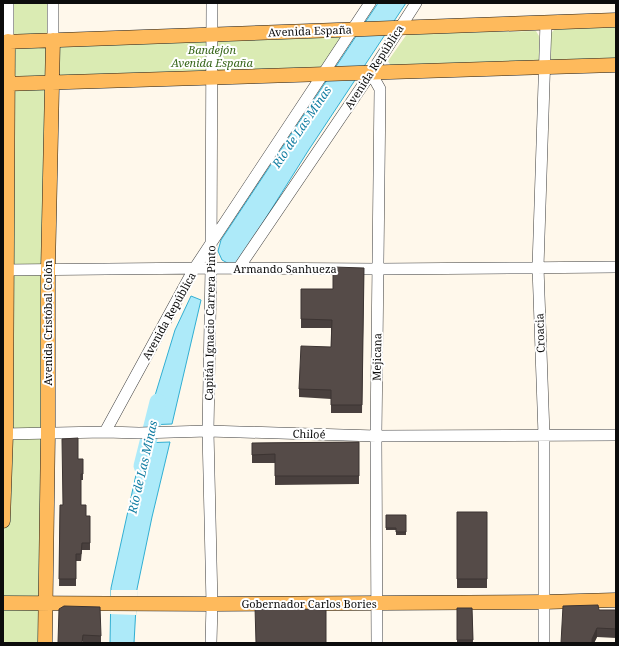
<svg xmlns="http://www.w3.org/2000/svg" width="619" height="646" viewBox="0 0 619 646" font-family="'Noto Serif',serif">
<style>
.green{fill:#daebb3}
.water{fill:#adeaf9;stroke:#31afd3}
.pier{fill:#fff8eb}
.lines{fill:none;stroke-linecap:round;stroke-linejoin:round}
.river{stroke:#adeaf9;stroke-width:17}
.minor-casing{stroke:#3f3f3f;stroke-width:12}
.major-casing{stroke:#1d1d1d;stroke-width:15}
.minor{stroke:#fff;stroke-width:11}
.major{stroke:#feba5c;stroke-width:14}
.wall{fill:#49403e}
.shaded-wall{fill:#3c3432}
.building{fill:#554b48;stroke:#3c3432}
.labels{text-anchor:middle;stroke-width:4;stroke-linejoin:round;paint-order:stroke}
.street-label{font-size:11px;fill:#0c0c0c;stroke:#fff}
.park-label{font-size:11px;font-style:italic;fill:#37661a;stroke:#fff}
.water-label{font-size:12px;font-style:italic;fill:#117da2;stroke:#fff}
</style>
<rect width="100%" height="100%" fill="#fff8eb"/>
<path class="green" d="M13 3H47V33L44 36 16 39 13 34Z
M616 27V63L555 65 550 58V34L555 29Z
M536 31 539 36V60L534 65 392 68 388 61 407 34Z
M343 35 319 70 3 79V46Z
M45 88 41 643H3L9 89Z"/>
<path class="water" d="M378 3H406L308 151 235 267 222 260 218 251 221 240Z
M191 296 201 300 172 424 146 425 175 330Z
M170 442 152 517 137 589 134 643H110L111 588 143 443Z"/>
<path class="pier" d="M111 590H138L136 615 110 614Z"/>
<g class="lines">
<path class="river" d="M142 466 158 402"/>
<g class="minor-casing">
<path id="minor" d="M53 3V40
M8 41V3
M371 73 380 89 376 436 377 643
M238 269 371 73 416 3
M3 270 211 268 379 269 616 267
M105 432 194 269 370 3
M3 434 105 432 139 433 208 431 376 436 616 435
M211 643 212 604 208 431 211 268 212 3
M544 643V435L538 267 546 22"/>
</g>
<g class="major-casing">
<path id="major" d="M3 42 616 20
M3 84 616 65
M3 521 6 434 8 41
M3 603 212 604 544 602 616 600
M45 643 48 434V270L53 40"/>
</g>
<use href="#minor" class="minor"/>
<use href="#major" class="major"/>
</g>
<path class="wall" d="M364 268 362 413H331V399L299 397V389L331 347V328H301V289H333Z
M359 442V484L275 485V463H252V443Z
M78 459H83V480H81V505L86 516H90V550H82L81 561H76V586H59L60 505H63Z
M457 512H487V588H457Z
M386 515H406V535H396V530H386Z
M457 608H472L473 643H457Z
M59 609 101 636V643L83 642Z
M599 610H616V638L597 637 594 643H561Z"/>
<path class="shaded-wall" d="M597 628V637L594 643H592V639Z"/>
<path class="building" d="M333 267 364 268 362 405H331V390L299 389 301 346 331 347 332 320 301 319V289H333Z
M78 438V459H83V474H81V505H86V516H90V543H82L81 554H76V579H59L60 505H63L62 439Z
M359 442V476H275V454L252 455V443Z
M457 512H487V579H457Z
M386 515H406V532H396V528H386Z
M598 605 599 610H616V629L597 628 592 639V643H561L563 606Z
M64 606 100 607 101 636 83 635 82 643H58L59 609Z
M255 607 326 610V643H256Z
M457 608H472L473 640H457Z"/>
<g class="labels">
<g class="street-label">
<text transform="translate(310 31) rotate(-2)" y="4">Avenida España</text>
<text transform="translate(374 67) rotate(-57)" y="4">Avenida República</text>
<text x="285" y="273">Armando Sanhueza</text>
<text transform="translate(169 316) rotate(-61)" y="4">Avenida República</text>
<text transform="translate(48 323) rotate(-90)" y="4">Avenida Cristóbal Colón</text>
<text transform="translate(210 323) rotate(-89)" y="4">Capitán Ignacio Carrera Pinto</text>
<text transform="translate(540 333) rotate(-92)" y="4">Croacia</text>
<text transform="translate(377 357) rotate(-89)" y="4">Mejicana</text>
<text transform="translate(309 434) rotate(2)" y="4">Chiloé</text>
<text x="309" y="608">Gobernador Carlos Bories</text>
</g>
<g class="park-label">
<text x="212" y="54">Bandejón<tspan x="212" dy="13">Avenida España</tspan></text>
</g>
<g class="water-label">
<text transform="translate(302 127) rotate(-56)" y="4">Río de Las Minas</text>
<text transform="translate(143 467) rotate(-77)" y="4">Río de Las Minas</text>
</g>
</g>
<rect width="619" height="646" fill="none" stroke="#0c0c0c" stroke-width="8"/>
</svg>
